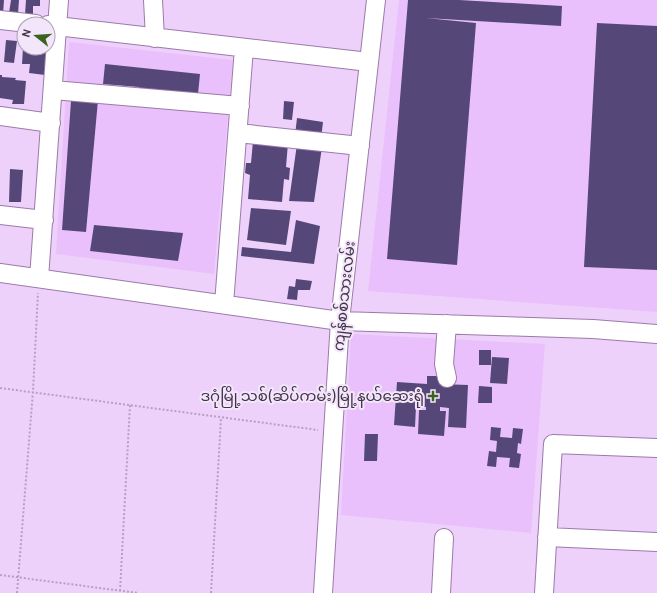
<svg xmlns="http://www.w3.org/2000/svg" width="657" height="593" viewBox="0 0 657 593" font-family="Cabin,'Noto Sans Myanmar',sans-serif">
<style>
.built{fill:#e9c0fb}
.building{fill:#554879}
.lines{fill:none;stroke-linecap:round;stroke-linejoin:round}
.minor-casing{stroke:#9b7aaa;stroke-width:20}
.path{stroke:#b79fc2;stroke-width:2;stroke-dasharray:2 2;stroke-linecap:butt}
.minor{stroke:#fff;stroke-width:18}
.poi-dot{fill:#39631f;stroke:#f3e5fa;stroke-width:1.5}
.labels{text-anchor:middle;stroke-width:4;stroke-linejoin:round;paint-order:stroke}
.street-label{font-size:15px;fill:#413348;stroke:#f3e5fa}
.poi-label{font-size:15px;fill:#413348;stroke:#f3e5fa;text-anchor:end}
</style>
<rect width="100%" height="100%" fill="#eed1fb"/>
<path class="built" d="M399 0H657V312L368 291Z
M69 42 233 60 214 274 56 254Z
M351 334 545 344 531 533 341 515Z"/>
<path class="building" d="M0 0H4L3 14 0 13Z
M11 0H19L18 14 9 13Z
M26 0H40V6H33V15H25Z
M408 0H459L562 6 561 26 426 18 476 23 457 265 387 259Z
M597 23 657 26V270L584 267Z
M6 40 17 41 14 63 4 62Z
M23 48H47L45 75 29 73 30 64H22Z
M105 64 200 74 198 94 140 96 139 87 103 84Z
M0 75H2V77L16 78 15 80 26 81 24 104H12L13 100 0 98Z
M98 100 86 232 62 230 71 101Z
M284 101 294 102 292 120 283 119Z
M297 118 323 122 321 139 295 135Z
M253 141 288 143 286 167 290 168 289 180 284 179 282 202 248 199 250 175 245 173 246 163H251Z
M297 144 322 147 314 202 289 201Z
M10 169 23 170 21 202H9Z
M251 208 291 211 286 245 247 240Z
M296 220 320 226 314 264 241 256 242 247 291 252Z
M94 225 183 233 178 261 90 251Z
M296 279 312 281 310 290H298L297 300 287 299 289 286 295 287Z
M479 350H491V365H479Z
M492 357 509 358 507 384 490 383Z
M427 376H441L440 384 468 385 466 428 448 427 449 408 440 407V411H446L444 436 418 434 419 410H426V407H416L415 427 394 425 397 382 427 384Z
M479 386 492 387V403H478Z
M491 427 501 428 500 437 512 438 513 428 523 429 521 444 518 443 517 453 521 454 519 468 509 467 510 458 497 457 496 467 487 466 489 451 496 452 497 441 490 440Z
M365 434H378L377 461H364Z"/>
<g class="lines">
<g class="minor-casing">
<path id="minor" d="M153 0 155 38
M0 20 36 24
M48 25 369 62
M53 90 240 106
M0 116 51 123
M238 133 360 146
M0 215 44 220
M0 273 340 321 593 329 657 334
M39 278 59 0
M224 304 244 48
M447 324 444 364 447 378
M547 537 657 542
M323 593 340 321 376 0
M441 593 444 538
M544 593 553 444 657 448"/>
</g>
<path class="path" d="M0 388 318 430
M0 575 138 593
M120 591 130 405
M17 593 33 391 38 293
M211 593 221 418"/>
<use href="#minor" class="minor"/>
</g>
<path class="poi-dot" d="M431 390h4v4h4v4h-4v4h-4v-4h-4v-4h4z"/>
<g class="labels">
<g class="street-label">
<text transform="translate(344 296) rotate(-84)" y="5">ကျန်စစ်သားလမ်း</text>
</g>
<g class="poi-label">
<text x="424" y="401">ဒဂုံမြို့သစ်(ဆိပ်ကမ်း)မြို့နယ်ဆေးရုံ</text>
</g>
</g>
<g transform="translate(36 36) rotate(287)"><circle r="19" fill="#f3e5fa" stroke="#ac9eb3"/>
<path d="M0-3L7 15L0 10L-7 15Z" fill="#39631f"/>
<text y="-6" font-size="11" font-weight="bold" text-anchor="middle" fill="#413348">N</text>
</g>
</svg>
